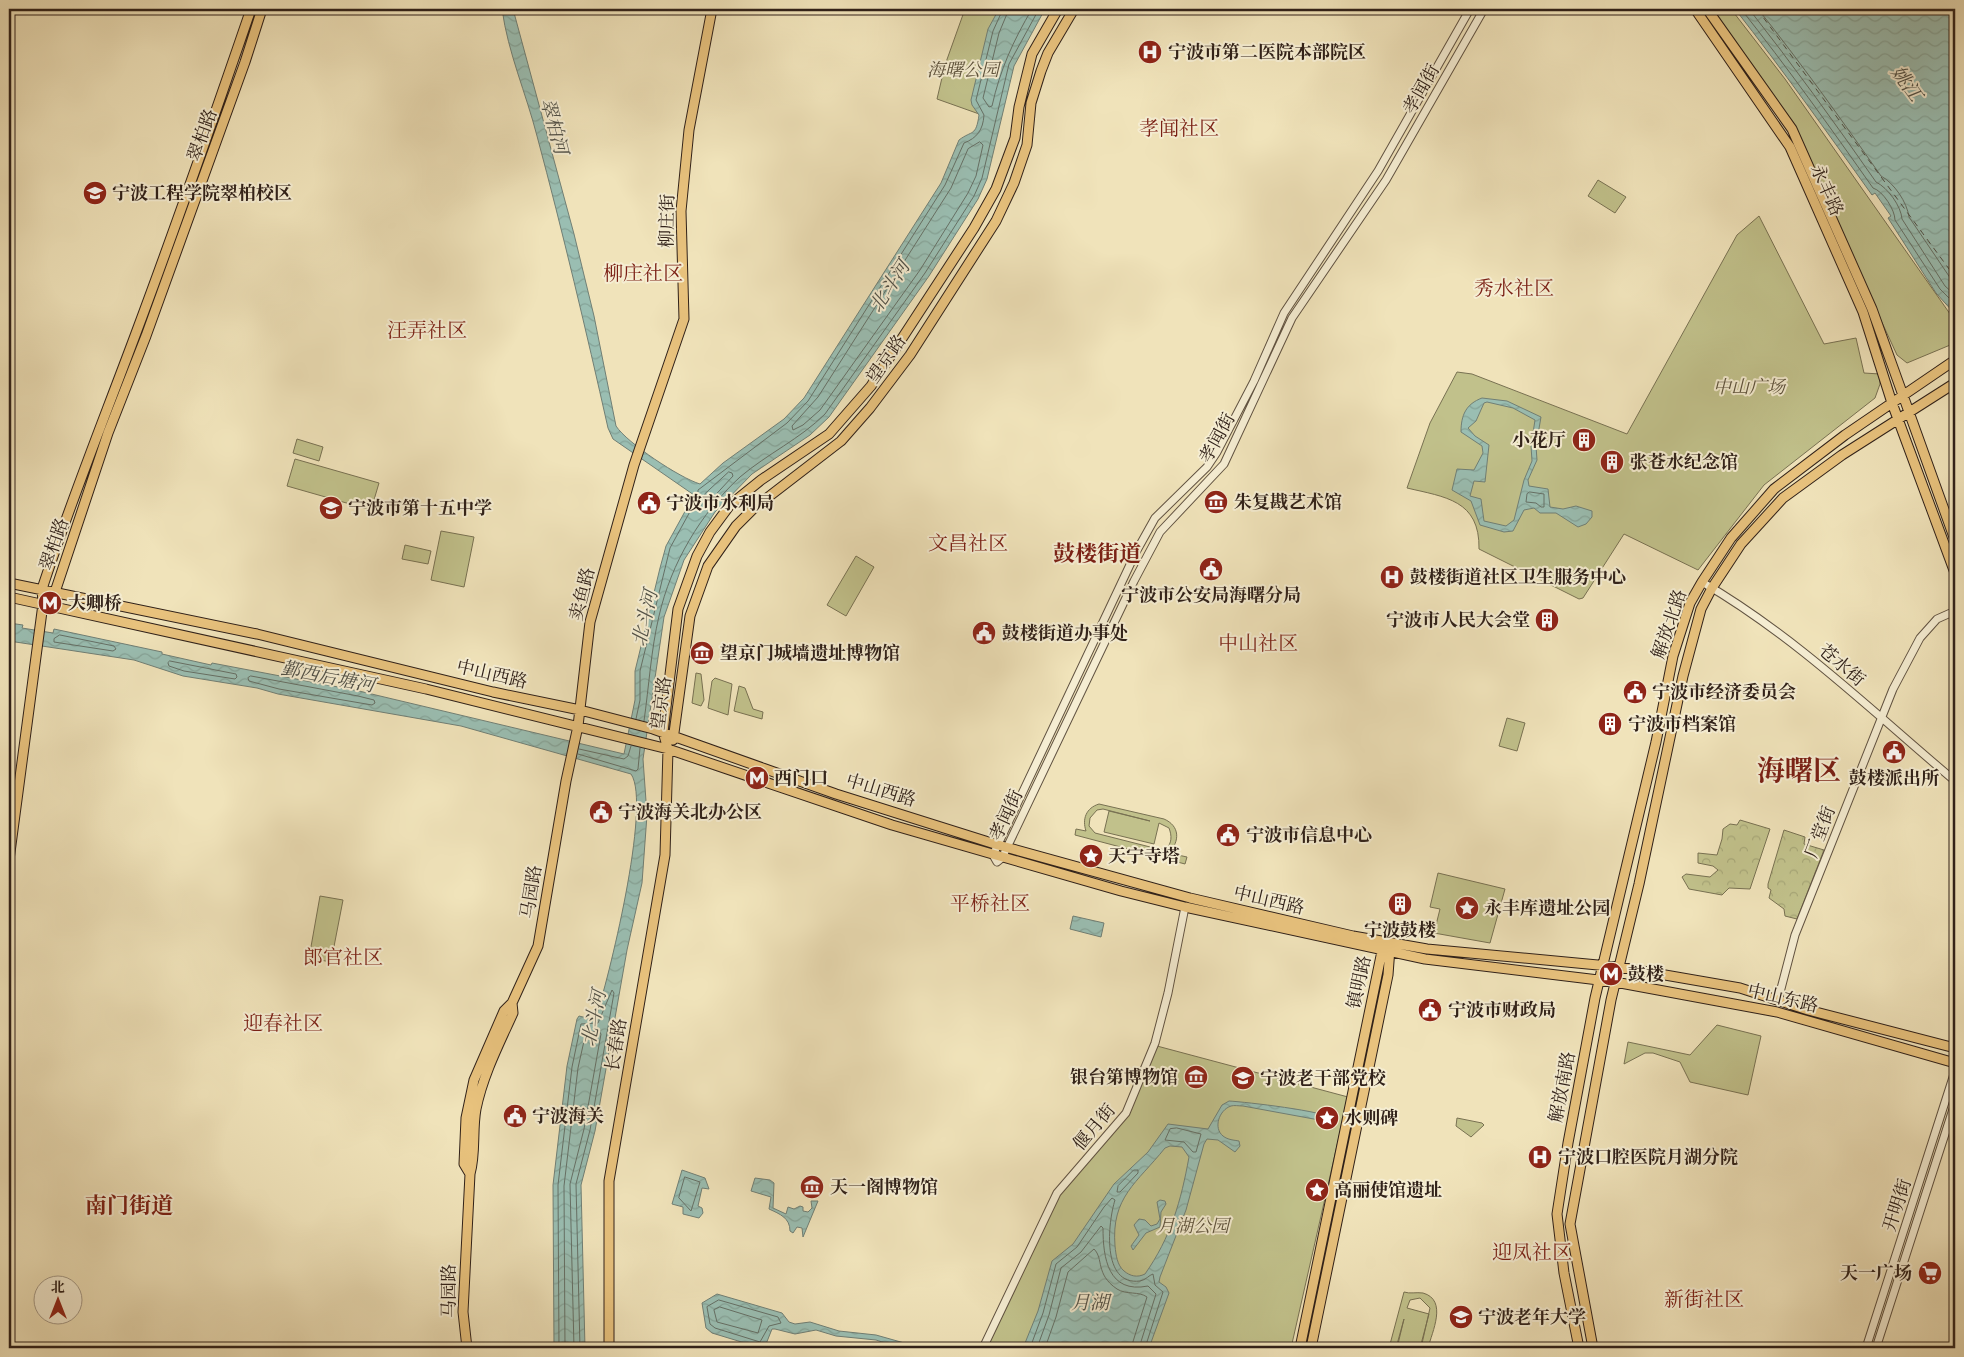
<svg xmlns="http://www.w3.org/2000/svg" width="1964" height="1357" viewBox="0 0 1964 1357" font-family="'Old Standard TT','Noto Serif SC',serif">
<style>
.green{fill:#c1c18b;stroke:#787152;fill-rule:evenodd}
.forest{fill:url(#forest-crowns);stroke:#787152}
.water{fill:url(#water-waves);stroke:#707f75;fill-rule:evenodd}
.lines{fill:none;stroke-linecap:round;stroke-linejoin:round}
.shore{stroke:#657066;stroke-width:1}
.ferry{stroke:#505047;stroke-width:1;stroke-dasharray:6 5;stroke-linecap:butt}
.minor-casing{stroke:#605241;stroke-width:9}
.major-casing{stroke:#302119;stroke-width:11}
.minor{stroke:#f5edd2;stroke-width:7}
.major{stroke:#e8c27d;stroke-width:9}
.labels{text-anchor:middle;stroke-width:4;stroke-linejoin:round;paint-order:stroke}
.poi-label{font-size:18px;font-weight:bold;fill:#302119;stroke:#f5edd2;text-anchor:start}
.park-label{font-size:18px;font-style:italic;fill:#5c513b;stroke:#f5edd2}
.street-label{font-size:18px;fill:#302119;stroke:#f5edd2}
.water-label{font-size:19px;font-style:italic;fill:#505047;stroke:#f5edd2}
.quarter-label{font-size:20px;fill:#7a1f14;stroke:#f5edd2}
.district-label{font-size:22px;font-weight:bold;fill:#7a1f14;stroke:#f5edd2}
.town-label{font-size:28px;font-weight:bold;fill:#7a1f14;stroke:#f5edd2}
</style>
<defs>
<pattern id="forest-crowns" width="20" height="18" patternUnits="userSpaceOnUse" patternTransform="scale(1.25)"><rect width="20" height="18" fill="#c1c18b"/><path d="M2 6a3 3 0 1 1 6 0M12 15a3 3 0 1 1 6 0" fill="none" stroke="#a6a677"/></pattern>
<pattern id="water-waves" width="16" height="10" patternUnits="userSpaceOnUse" patternTransform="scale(1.25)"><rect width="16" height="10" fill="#9abeb2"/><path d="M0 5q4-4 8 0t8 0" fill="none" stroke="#85a398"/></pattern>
</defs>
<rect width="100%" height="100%" fill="#f0e3ba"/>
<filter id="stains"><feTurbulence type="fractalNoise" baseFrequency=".004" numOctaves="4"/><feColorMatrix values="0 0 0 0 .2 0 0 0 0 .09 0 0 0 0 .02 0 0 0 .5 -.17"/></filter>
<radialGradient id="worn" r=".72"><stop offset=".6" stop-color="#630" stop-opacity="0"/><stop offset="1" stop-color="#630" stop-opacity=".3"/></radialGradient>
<path class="green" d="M965 9H1006L982 115 937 99 945 65Z
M1709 9H1731L1785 79 1955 321V343L1907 363 1897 355 1797 138Z
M1598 180 1626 197 1615 213 1588 196Z
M1759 216 1824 344 1856 338 1864 373 1880 374V384L1875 398 1764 485 1698 570 1624 534 1583 598 1579 599 1479 549C1480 500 1445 497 1407 488L1430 423 1457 372 1472 374 1627 434 1737 235Z
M297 439 323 447 319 461 293 453Z
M295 459 379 483 371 510 287 486Z
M441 531 474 537 464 587 431 580Z
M405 545 431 551 428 564 402 559Z
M856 556 874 567 846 616 827 605Z
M696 673 701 674 704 700 701 706 692 703Z
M715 678 732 684 728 715 708 708 712 681Z
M739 686 745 688 753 709 763 712 762 719 734 711Z
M1507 718 1525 723 1517 751 1499 746Z
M1099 804 1164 819C1180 826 1180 841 1169 853L1187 857 1185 864 1075 835 1076 829 1086 831C1082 819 1086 808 1099 804ZM1103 809 1150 821 1109 811 1104 832 1154 844 1159 823 1169 828C1172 836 1172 843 1166 849H1158L1095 833 1089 826 1090 818 1097 810Z
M1438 873 1505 889 1490 943 1434 933 1440 909 1430 907Z
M320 896 343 900 331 962 309 958Z
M1717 1025 1761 1036 1748 1095 1690 1082 1680 1062 1653 1053H1645L1624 1064 1628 1042 1690 1055Z
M1157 1046 1348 1097 1291 1348H987L1059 1194 1127 1114Z
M1457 1118 1482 1123 1484 1125 1471 1137 1456 1126Z
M1404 1292C1410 1294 1416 1292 1423 1293 1448 1300 1432 1332 1428 1348H1421L1430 1308 1420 1298 1410 1300 1407 1308 1429 1314 1420 1348H1397L1404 1319 1396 1348H1389Z"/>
<path class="forest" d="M1740 820 1770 829 1750 889 1729 888 1722 895 1689 889 1682 877 1686 874 1710 877 1718 870 1713 866 1698 863V853L1717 855 1722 839 1723 829 1730 824 1737 825Z
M1784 830 1805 837 1804 844 1824 850 1797 919 1785 916 1784 909 1769 898 1771 890 1768 888V884Z"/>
<path class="water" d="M502 9H513L574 234 594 316 616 426C627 443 680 478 700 484L723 463 784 419 804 398 941 183 959 140C972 130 976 137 979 115L972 105 971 100 988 29 999 9H1045L1014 66 987 179 978 199 929 276 829 417 810 435 752 474 715 512 684 560 664 617 643 759 647 815 642 883 627 950 595 1131 581 1185 585 1348H554L553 1185 567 1066 577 1019 579 1016 595 1020C608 982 652 804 631 774L461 726 278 694 257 688 183 676 134 660 9 641V623L23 625 22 628 53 633 54 629 162 652V654L211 665 212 663 359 691 624 754 635 700V671L660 568 666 546 694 495 613 439 608 428C586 330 563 233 537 136 526 93 508 53 502 9Z
M1735 9H1955V314L1936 293 1888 218 1891 216 1875 193 1872 195C1827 132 1782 69 1735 9Z
M1482 398 1507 401 1541 417 1536 446 1537 460 1528 480 1529 486 1548 489 1550 507 1563 509 1576 506 1592 511V517L1586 524 1578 527 1556 513H1540L1534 508 1524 510 1513 531 1504 532 1480 525 1471 501 1452 490 1457 469 1474 470 1483 453 1482 446 1461 432C1461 415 1466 404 1482 398ZM1487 402 1513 408 1535 420 1531 446 1532 461 1524 480 1514 520 1506 526 1484 521 1481 499 1470 496 1474 481 1485 482 1489 445 1475 436 1468 428 1476 421 1484 403Z
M1073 916 1104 923 1101 937 1070 929Z
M1229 1101C1246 1102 1325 1111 1334 1119V1122H1330L1243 1106C1239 1106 1234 1105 1231 1106 1219 1110 1213 1128 1223 1136 1228 1140 1234 1140 1239 1141L1240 1146 1235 1152 1218 1140 1207 1139 1204 1144 1186 1210 1160 1277 1159 1282 1166 1287 1169 1293 1149 1348H1023L1038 1311 1052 1261 1073 1244 1114 1184 1148 1152 1168 1124 1208 1129 1222 1105ZM1170 1146 1182 1147 1189 1157C1181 1201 1171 1237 1145 1274 1137 1278 1130 1276 1124 1271 1117 1265 1116 1255 1115 1246 1111 1197 1137 1183 1165 1148Z
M682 1170 705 1178 709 1189 702 1188 698 1206 702 1208 703 1213 699 1218 683 1214V1207L672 1204Z
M755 1178 770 1180 774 1183 773 1208 786 1214 788 1207 794 1209 800 1206 803 1207V1211L808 1212 812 1208 811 1201H818L803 1237 802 1228 797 1227 793 1233 790 1231C790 1218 780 1214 769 1209L771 1197 751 1191Z
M1160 1200 1165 1201 1166 1204 1161 1212 1160 1227 1146 1233 1133 1250 1131 1246 1139 1235 1134 1225 1139 1219 1145 1220 1151 1226 1157 1224 1160 1219 1157 1202Z
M717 1294 782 1313 789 1322 795 1324 810 1322 839 1331 876 1335 922 1348H901L876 1340 836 1336 816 1330 795 1334 775 1329H772L766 1344 758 1347 712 1333 706 1328 702 1303Z"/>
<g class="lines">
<path class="shore" d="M1009 9 999 33 983 98 989 107 992 106C1000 70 1013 41 1032 9
M1741 9C1787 67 1830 127 1873 188 1883 191 1895 210 1895 220L1940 289 1955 304
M1749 9C1793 65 1835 123 1876 182 1888 188 1901 206 1902 219L1945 286 1955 295
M1758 9C1801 63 1841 119 1881 176 1894 183 1907 202 1909 217L1955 285
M980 142 983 145 976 176 968 193 920 270 820 410 803 425 793 430 792 426 818 397 951 188 968 149Z
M729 472 732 473 733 476 708 503H704L705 494Z
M1530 492 1544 494V507H1541L1536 503 1526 502 1527 494Z
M60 635 114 646 116 649 113 651 54 642V639Z
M170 661 236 674 237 677 235 679 184 671 169 666 168 663Z
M251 676 358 696 374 700 375 703 372 705 279 689 249 681 248 678Z
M636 719 640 700V671L670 548 698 497V490L787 423 808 401 945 185 964 143C977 138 983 130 984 115L976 100 993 31 1003 9
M644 721C649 686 651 650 659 616 671 563 701 513 740 477 767 454 800 439 825 414L925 273 974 196 982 178 1009 64 1039 9
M579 749 624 759 628 756 631 746
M578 754 636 771 638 769 640 748
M1177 1128 1201 1134 1196 1152H1193L1184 1142 1165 1140 1170 1129Z
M1134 1170H1138V1173L1120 1192H1117L1118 1186Z
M685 1177 700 1182 691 1211 679 1198Z
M719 1300 778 1317 781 1323 769 1326 760 1342 715 1328 710 1324 707 1307Z
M720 1307 762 1320 758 1333 717 1322 714 1310Z
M559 1348 558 1185 572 1067 581 1024 598 1023 612 990 614 993 590 1130 576 1184 580 1348
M565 1348 564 1186 578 1068 586 1032 599 1031 601 1034 584 1129 570 1184 574 1348
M1030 1348 1043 1313 1056 1264 1077 1247 1104 1207 1112 1198 1115 1200C1108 1222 1101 1286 1140 1281 1146 1280 1149 1275 1153 1274L1155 1285 1163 1292 1145 1348
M1037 1348 1049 1315 1061 1268 1081 1252 1101 1226 1103 1228C1103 1258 1108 1294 1148 1286L1156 1294 1139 1348
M1045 1348 1056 1317 1068 1272 1094 1249C1104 1259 1095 1274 1117 1289 1126 1295 1139 1291 1147 1297L1131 1348"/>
<path class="ferry" d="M1757 9 1955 277"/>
<g class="minor-casing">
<path id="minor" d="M1470 9 1378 171 1284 313 1254 381 1217 452 1207 467 1155 518 1136 552 993 855 997 862 1002 858 1134 581 1160 532 1224 464 1292 318 1386 180 1484 9
M1702 582C1795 636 1873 712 1955 781
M1778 1000 1795 935 1893 689 1920 638 1937 619 1955 611
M983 1348 1057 1193 1126 1113 1155 1043 1168 993 1185 907
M1866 1348 1955 1071
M1876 1348 1955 1103"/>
</g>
<g class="major-casing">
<path id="major" d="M1695 9 1790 147 1863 312 1892 403 1955 573
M1707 9 1792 129 1872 309 1955 540
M9 583 257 634 493 692 580 710 653 729 836 794 998 845 1190 898 1353 936 1427 949 1619 967 1740 988 1808 1010 1955 1048
M52 595 55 592 108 433 146 336 245 62 262 9
M9 597 426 689 668 749 892 825 1121 891 1185 907 1425 959 1615 982 1777 1012 1955 1063
M673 740 690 616 708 566 736 526 754 508 841 441 870 408 910 355 996 221 1014 183 1027 145 1031 103 1041 71 1048 53 1074 9
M9 860 43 604 42 589C70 503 104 419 136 333 176 226 214 117 251 9
M470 1174 464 1164 466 1118 474 1080 504 1011 512 1003 538 946 566 781 578 726 590 622 634 465 684 319 681 211 689 130 712 9
M467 1348 463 1312 470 1174C476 1153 472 1131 476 1109 483 1075 499 1044 513 1013L512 1003
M609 1348V1181L665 855 668 749 663 732 678 609 697 556 710 532 730 505 761 480 829 434 871 386 974 228 996 189 1015 138 1019 107 1032 54 1058 9
M1300 1348 1382 951 1386 947
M1311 1348 1388 975 1390 948
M1579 1348 1564 1273 1557 1214 1568 1143 1595 998 1656 742 1673 656 1690 603 1702 582 1731 538 1774 489 1845 435 1955 360
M1593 1348 1570 1224 1611 1000 1639 884 1683 676 1701 609 1712 588 1741 544 1783 498 1842 455 1955 383"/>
</g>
<use href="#minor" class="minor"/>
<use href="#major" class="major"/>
</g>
<defs>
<g id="hospital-disc" transform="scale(1.25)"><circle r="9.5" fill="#8f2418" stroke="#f5edd2"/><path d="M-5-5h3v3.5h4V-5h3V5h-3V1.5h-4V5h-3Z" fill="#fff"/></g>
<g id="university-disc" transform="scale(1.25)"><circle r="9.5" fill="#8f2418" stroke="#f5edd2"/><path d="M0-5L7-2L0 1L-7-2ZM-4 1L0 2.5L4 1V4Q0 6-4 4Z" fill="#fff"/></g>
<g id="building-disc" transform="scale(1.25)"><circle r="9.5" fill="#8f2418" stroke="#f5edd2"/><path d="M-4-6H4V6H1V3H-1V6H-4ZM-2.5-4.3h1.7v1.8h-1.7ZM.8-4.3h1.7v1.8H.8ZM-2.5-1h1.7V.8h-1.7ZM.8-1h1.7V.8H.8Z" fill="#fff"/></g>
<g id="museum-disc" transform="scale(1.25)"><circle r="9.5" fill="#8f2418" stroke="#f5edd2"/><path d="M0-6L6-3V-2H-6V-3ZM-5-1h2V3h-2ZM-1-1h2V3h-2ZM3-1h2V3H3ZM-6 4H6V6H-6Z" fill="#fff"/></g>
<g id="civic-disc" transform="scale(1.25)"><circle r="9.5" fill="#8f2418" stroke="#f5edd2"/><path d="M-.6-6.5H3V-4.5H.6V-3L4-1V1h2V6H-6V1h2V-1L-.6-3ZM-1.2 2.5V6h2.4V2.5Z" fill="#fff"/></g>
<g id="school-disc" transform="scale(1.25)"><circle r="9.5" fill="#8f2418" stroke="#f5edd2"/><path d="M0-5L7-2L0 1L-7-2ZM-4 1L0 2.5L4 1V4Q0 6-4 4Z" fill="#fff"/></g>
<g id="metro-disc" transform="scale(1.25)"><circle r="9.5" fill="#8f2418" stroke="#f5edd2"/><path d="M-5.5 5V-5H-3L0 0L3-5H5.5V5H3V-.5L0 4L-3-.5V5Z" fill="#fff"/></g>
<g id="sight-disc" transform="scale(1.25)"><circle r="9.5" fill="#8f2418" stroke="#f5edd2"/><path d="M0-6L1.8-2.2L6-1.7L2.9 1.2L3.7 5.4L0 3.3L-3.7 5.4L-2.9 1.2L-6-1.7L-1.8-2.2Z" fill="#fff"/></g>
<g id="supermarket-disc" transform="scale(1.25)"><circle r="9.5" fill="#8f2418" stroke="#f5edd2"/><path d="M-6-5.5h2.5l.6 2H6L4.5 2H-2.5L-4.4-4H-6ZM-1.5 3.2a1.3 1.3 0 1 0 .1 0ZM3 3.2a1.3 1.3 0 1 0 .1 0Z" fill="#fff"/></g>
</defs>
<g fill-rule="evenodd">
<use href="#hospital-disc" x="1150" y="52"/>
<use href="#university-disc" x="95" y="193"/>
<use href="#building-disc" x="1584" y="440"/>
<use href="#building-disc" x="1612" y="462"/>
<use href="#museum-disc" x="1216" y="502"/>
<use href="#civic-disc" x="649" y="503"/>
<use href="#school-disc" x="331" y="508"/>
<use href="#civic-disc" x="1211" y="569"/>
<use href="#hospital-disc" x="1392" y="577"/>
<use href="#metro-disc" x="50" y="603"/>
<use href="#building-disc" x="1547" y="620"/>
<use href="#civic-disc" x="984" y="633"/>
<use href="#museum-disc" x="702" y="653"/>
<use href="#civic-disc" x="1635" y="692"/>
<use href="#building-disc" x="1610" y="724"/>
<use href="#civic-disc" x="1894" y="752"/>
<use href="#metro-disc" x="757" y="778"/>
<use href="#civic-disc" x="601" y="812"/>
<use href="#civic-disc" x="1228" y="835"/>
<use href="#sight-disc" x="1091" y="856"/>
<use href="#building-disc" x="1400" y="904"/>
<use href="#sight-disc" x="1467" y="908"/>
<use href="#metro-disc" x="1611" y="974"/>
<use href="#civic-disc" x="1430" y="1010"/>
<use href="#museum-disc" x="1196" y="1077"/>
<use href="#university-disc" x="1243" y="1078"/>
<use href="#civic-disc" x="515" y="1116"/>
<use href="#sight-disc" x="1327" y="1118"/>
<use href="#hospital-disc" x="1540" y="1157"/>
<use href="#museum-disc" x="812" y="1187"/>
<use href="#sight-disc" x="1317" y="1190"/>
<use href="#supermarket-disc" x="1930" y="1273"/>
<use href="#university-disc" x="1461" y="1317"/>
</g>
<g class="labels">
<g class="poi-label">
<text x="1168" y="58">宁波市第二医院本部院区</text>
<text x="112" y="199">宁波工程学院翠柏校区</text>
<text x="1566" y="446" text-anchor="end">小花厅</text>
<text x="1630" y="468">张苍水纪念馆</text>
<text x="1234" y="508">朱复戡艺术馆</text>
<text x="666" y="509">宁波市水利局</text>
<text x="348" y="514">宁波市第十五中学</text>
<text x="1410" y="583">鼓楼街道社区卫生服务中心</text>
<text x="1211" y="601" text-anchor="middle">宁波市公安局海曙分局</text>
<text x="68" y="609">大卿桥</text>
<text x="1530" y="626" text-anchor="end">宁波市人民大会堂</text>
<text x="1002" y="639">鼓楼街道办事处</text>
<text x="720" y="659">望京门城墙遗址博物馆</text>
<text x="1652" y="698">宁波市经济委员会</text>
<text x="1628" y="730">宁波市档案馆</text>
<text x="774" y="784">西门口</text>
<text x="1894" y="784" text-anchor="middle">鼓楼派出所</text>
<text x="618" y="818">宁波海关北办公区</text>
<text x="1246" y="841">宁波市信息中心</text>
<text x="1108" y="862">天宁寺塔</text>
<text x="1484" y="914">永丰库遗址公园</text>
<text x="1400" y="936" text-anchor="middle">宁波鼓楼</text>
<text x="1628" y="980">鼓楼</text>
<text x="1448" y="1016">宁波市财政局</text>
<text x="1178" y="1083" text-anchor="end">银台第博物馆</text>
<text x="1260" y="1084">宁波老干部党校</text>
<text x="532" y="1122">宁波海关</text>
<text x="1344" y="1124">水则碑</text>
<text x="1558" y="1163">宁波口腔医院月湖分院</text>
<text x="830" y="1193">天一阁博物馆</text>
<text x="1334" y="1196">高丽使馆遗址</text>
<text x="1912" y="1279" text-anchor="end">天一广场</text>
<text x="1478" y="1323">宁波老年大学</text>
</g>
<g class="park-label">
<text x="963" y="76">海曙公园</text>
<text x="1749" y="393">中山广场</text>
<text x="1193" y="1232">月湖公园</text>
</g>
<g class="street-label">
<text transform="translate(1421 89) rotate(-60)" y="6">孝闻街</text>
<text transform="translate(202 135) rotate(-70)" y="6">翠柏路</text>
<text transform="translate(1827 190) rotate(66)" y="6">永丰路</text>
<text transform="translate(667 221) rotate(-89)" y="6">柳庄街</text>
<text transform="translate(886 359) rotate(-55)" y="6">望京路</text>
<text transform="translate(1217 438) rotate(-61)" y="6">孝闻街</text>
<text transform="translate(54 544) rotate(-71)" y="6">翠柏路</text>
<text transform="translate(582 594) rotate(-76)" y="6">卖鱼路</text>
<text transform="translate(1669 624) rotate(-71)" y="6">解放北路</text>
<text transform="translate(1842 665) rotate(40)" y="6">苍水街</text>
<text transform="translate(492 674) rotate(13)" y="6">中山西路</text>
<text transform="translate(661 703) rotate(-82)" y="6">望京路</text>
<text transform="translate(881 790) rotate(17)" y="6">中山西路</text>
<text transform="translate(1006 815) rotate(-65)" y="6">孝闻街</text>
<text transform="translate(1820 832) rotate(-69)" y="6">厂堂街</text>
<text transform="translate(531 892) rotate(-81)" y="6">马园路</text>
<text transform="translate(1269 900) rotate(13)" y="6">中山西路</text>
<text transform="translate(1359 982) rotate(-78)" y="6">镇明路</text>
<text transform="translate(1783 998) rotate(13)" y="6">中山东路</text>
<text transform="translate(616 1045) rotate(-81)" y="6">长春路</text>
<text transform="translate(1562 1087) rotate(-79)" y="6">解放南路</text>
<text transform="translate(1094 1127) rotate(-50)" y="6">偃月街</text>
<text transform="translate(1897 1205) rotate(-72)" y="6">开明街</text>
<text transform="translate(449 1291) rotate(-90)" y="6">马园路</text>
</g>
<g class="water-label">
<text transform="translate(1907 83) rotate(54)" y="7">姚江</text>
<text transform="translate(555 126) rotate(75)" y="7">翠柏河</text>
<text transform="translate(889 286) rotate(-57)" y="7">北斗河</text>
<text transform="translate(644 618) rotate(-77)" y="7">北斗河</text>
<text transform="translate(328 676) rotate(11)" y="7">鄞西后塘河</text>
<text transform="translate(593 1018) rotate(-78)" y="7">北斗河</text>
<text x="1090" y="1309">月湖</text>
</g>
<g class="quarter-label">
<text x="1179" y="135">孝闻社区</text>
<text x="643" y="280">柳庄社区</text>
<text x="1514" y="295">秀水社区</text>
<text x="427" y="337">汪弄社区</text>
<text x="968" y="550">文昌社区</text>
<text x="1258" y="650">中山社区</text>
<text x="990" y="910">平桥社区</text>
<text x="343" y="964">郎官社区</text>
<text x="283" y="1030">迎春社区</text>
<text x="1532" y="1259">迎凤社区</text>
<text x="1704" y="1306">新街社区</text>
</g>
<g class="district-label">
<text x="1097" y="561">鼓楼街道</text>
<text x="129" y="1213">南门街道</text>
</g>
<g class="town-label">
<text x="1799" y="780">海曙区</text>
</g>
</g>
<rect width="1964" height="1357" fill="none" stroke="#f0e3ba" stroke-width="30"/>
<rect x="10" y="10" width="1944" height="1337" fill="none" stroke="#302119" stroke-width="2.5"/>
<rect x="15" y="15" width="1934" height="1327" fill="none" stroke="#302119"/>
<g transform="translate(58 1300)"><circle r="24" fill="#f5edd2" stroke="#a69b88"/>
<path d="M0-4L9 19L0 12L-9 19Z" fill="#8f2418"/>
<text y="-8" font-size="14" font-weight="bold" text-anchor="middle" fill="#302119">北</text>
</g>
<rect width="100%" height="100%" filter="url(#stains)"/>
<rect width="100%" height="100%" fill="url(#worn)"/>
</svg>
